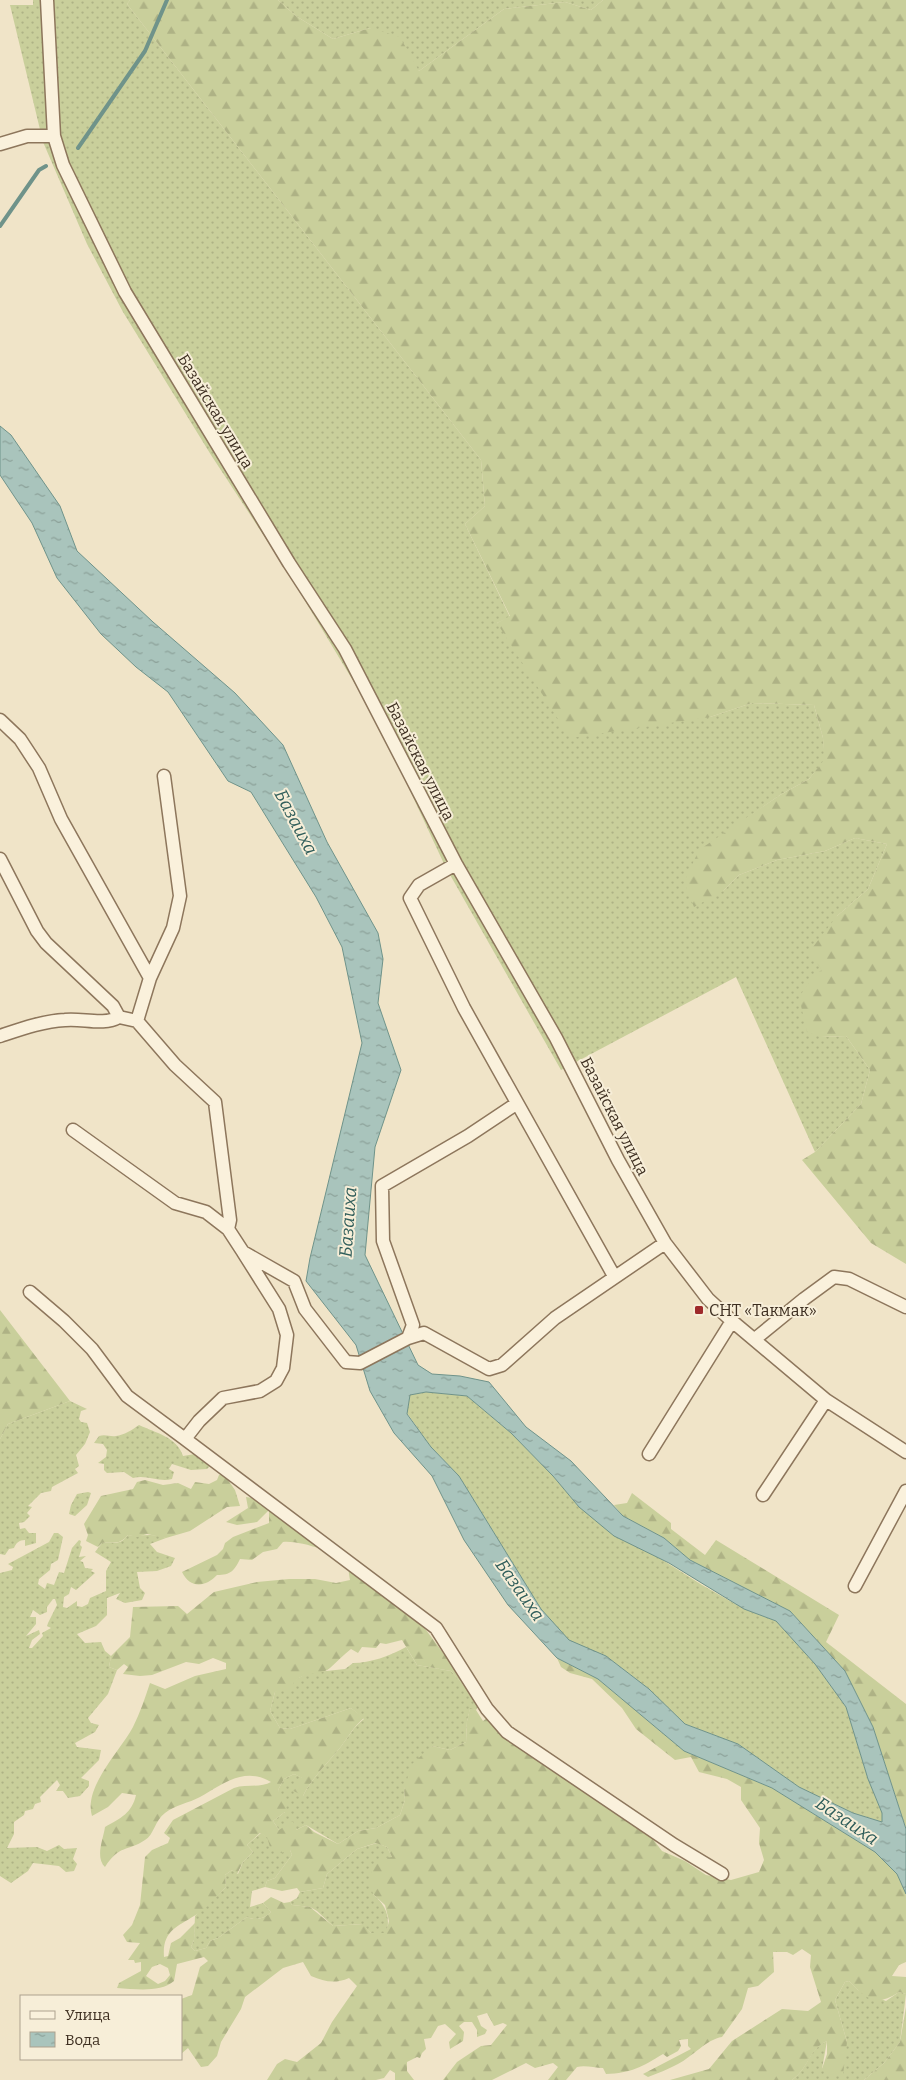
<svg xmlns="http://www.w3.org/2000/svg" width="906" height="2080" viewBox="0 0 906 2080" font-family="Bitter,serif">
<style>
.grass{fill:url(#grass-dots);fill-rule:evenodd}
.forest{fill:url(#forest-firs);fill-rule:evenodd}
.water{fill:url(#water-ripples);stroke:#6f938a;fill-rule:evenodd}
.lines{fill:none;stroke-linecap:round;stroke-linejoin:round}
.stream{stroke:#6f938a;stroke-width:4}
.street-casing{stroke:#8d765c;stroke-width:15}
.street{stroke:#faf1dc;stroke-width:12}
.poi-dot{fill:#9e2a2b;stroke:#f7eed8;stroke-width:2}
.labels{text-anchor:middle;stroke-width:4;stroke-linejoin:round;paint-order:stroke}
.street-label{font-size:16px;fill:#3d2e20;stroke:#f7eed8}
.poi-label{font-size:16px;fill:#3d2e20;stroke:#f7eed8;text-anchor:start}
.water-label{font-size:18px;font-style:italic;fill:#2f5d5a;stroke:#f7eed8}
</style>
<defs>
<pattern id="grass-dots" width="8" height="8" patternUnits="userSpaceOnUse" patternTransform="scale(1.25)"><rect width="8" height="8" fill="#c9cf9b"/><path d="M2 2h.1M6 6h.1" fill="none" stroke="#aeb285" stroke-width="1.8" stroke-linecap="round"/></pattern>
<pattern id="forest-firs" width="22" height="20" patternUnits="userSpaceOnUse" patternTransform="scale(1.25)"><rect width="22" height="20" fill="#c9cf9b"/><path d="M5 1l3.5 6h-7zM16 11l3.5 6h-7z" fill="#aeb285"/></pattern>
<pattern id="water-ripples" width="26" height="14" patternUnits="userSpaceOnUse" patternTransform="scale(1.25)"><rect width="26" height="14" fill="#a9c4bc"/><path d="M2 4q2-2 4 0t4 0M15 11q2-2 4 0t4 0" fill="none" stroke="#8ba098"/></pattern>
</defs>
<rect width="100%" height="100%" fill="#f0e4c8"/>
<path class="grass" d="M33 0H130L127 4 481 460 485 506 465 524 510 617 497 623 710 717 752 703 814 705 823 738 825 760 809 779 780 795 747 818 723 891 739 875 777 860 825 851 855 838 887 844 868 889 837 916 822 970 821 1037 846 1036 870 1070 861 1104 815 1152 736 977 561 1070 445 866 379 724 287 571 211 455 123 312 87 244 43 142 10 5H33Z
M278 0H603L591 10 565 2 504 9 419 71 370 28 333 39 296 16Z
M426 1392 467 1396 511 1433 553 1476 579 1507 702 1585 744 1609 776 1621 815 1664 846 1707 868 1779 882 1813V1822L853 1813 799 1787 738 1744 685 1724 649 1689 606 1656 569 1641 541 1609 459 1476 431 1447 407 1413 410 1395Z
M70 1401 87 1409 81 1411 79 1419 81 1422 87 1423 90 1432 85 1444 76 1455 79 1466 75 1469 78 1473 52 1487 51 1491 41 1493 28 1506 32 1507 27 1513 30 1516 24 1522 19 1523 20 1529 25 1528 29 1533H36V1543L25 1546V1540C19 1540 16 1543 14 1548L9 1549 5 1555 0 1554V1439L8 1424Z
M139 1425C156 1433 177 1437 183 1456L195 1454 211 1465 207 1469 191 1470 172 1464 169 1469 174 1472 172 1479C159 1483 147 1474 133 1478L124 1472 107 1473 104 1470V1464L98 1463 106 1457 107 1450 103 1444 94 1443 99 1436C106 1434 110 1437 116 1436 124 1435 132 1430 139 1425Z
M88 1492 91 1493 87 1505 75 1516 69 1514 71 1505 77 1494Z
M54 1533H58L63 1537 58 1560 51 1564 50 1570 39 1579 38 1584 45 1589 47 1583 54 1585 59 1572 64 1573 72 1548 79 1540 81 1541 80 1545 82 1547 79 1557 86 1556 80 1561 83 1562 85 1568 93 1569 91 1571 95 1573 76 1590 71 1587 69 1594 64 1597 63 1607 67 1608 77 1601V1606L82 1607 88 1604 90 1598 106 1591V1571L111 1562 95 1552 102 1543C113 1541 119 1547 128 1535 141 1537 153 1532 166 1538L150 1544 157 1552 175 1558 171 1566 157 1571 137 1572 140 1588 145 1593 142 1600 125 1603 116 1599 120 1593 107 1598V1615L96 1626 77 1634 85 1643 101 1642 105 1651 111 1656 109 1667 117 1670 108 1694 88 1718 91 1723 99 1725 95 1732 75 1743 77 1747 101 1750 99 1760 81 1778 89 1781V1786L80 1796 68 1798 63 1791H56L60 1785 57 1780 40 1797 41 1802 35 1804 33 1809 25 1811 24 1815 14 1822V1834L7 1848 37 1847 47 1851 59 1845 64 1849 77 1848 73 1859 77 1864 74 1871 66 1872 59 1866 33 1863 28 1871 11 1883 0 1876V1573L12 1570 13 1567 8 1564 49 1542ZM53 1599H55L57 1605 48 1623 47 1626 51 1628 42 1633 43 1636 32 1648H29L32 1640 40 1634 39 1630 26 1636 36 1624V1617H30L33 1610 40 1615 47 1612V1607Z
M406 1647 417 1665 451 1671 480 1704 476 1710 470 1709 467 1721 466 1742 450 1750 432 1746 404 1789 405 1800 400 1815 376 1828 358 1831 338 1844 306 1825 296 1830H279L273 1821 285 1812 278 1790 284 1779 294 1774 303 1778V1796C311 1779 327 1764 339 1749 348 1738 353 1727 364 1719L351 1708 290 1729 280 1728 270 1711 275 1692 307 1673 345 1669 353 1663C370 1663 390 1656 406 1647Z
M261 1833 290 1850 292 1855 275 1878 267 1881 265 1887 252 1891 250 1907 263 1903 271 1912C264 1919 256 1921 247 1917L218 1938 210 1941 206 1948 195 1951 191 1947 194 1940 195 1916 226 1887 225 1875 232 1870 238 1874 243 1862 253 1852 247 1845Z
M377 1843 387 1847 392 1857 373 1894C386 1906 390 1915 387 1933H371L362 1924 333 1926 317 1911 310 1907 292 1905 290 1902 297 1898 300 1892 323 1888 327 1874 357 1849Z
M849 1981 858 1990 886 2001 899 1992 906 1994 900 2042 884 2063 864 2080H792C810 2067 807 2050 827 2041L822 2069 847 2042 835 2000 845 1982Z"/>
<path class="forest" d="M130 0H278L296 16 333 39 370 28 400 37 419 71 504 9 565 2 591 10 603 0H906V1264L871 1243 802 1160 815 1152 861 1104 870 1070 846 1036 821 1037 807 1032 799 997 815 974 822 970 809 952 837 916 868 889 887 844 855 838 825 851 777 860 739 875 723 891 694 907 684 882 699 850 780 795 809 779 824 760 823 738 814 705 752 703 710 717 570 738 497 623 510 616 465 524 485 506 481 460 127 4Z
M0 1310 70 1401 8 1424 0 1439Z
M223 1473 235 1490 240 1506 227 1507 190 1531 166 1538 147 1534 137 1537 128 1535C119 1546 114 1541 102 1543L98 1547 86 1541 88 1535 84 1524 101 1496 133 1489 137 1482 145 1480 163 1485 178 1483 191 1489 195 1482 209 1484 217 1480 219 1475Z
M632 1493 671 1523V1529L705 1555 716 1540 839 1615 826 1642 906 1704V1829L873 1727 845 1671 790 1611 690 1560 664 1538 623 1516 614 1505 627 1503Z
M246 1497 259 1499 399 1603 426 1630 479 1701 480 1704 451 1671 417 1665 402 1640 386 1644 380 1643 376 1648 362 1647 358 1653 351 1649C343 1655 337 1662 330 1668 317 1679 302 1666 289 1690L275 1692 270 1711 280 1728 290 1729 351 1708 364 1718C353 1727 348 1738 339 1749 327 1764 311 1779 303 1796L292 1790 302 1778 294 1774 284 1779 278 1790 287 1805 285 1812 273 1821 279 1830 293 1821 296 1830 306 1825 314 1832 338 1844 358 1831 376 1828 400 1815 405 1800 404 1789 412 1764 432 1746 450 1750 466 1742 467 1721 470 1708 476 1710 483 1721 487 1718 496 1730 646 1830 662 1851 685 1861 706 1875 731 1880 759 1872 764 1860 759 1843 760 1828 741 1800V1787L727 1779 699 1772 691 1757 675 1760 636 1729 622 1708 592 1679 570 1673 561 1667 557 1658 598 1679 684 1751 772 1788 875 1852 897 1874 906 1894V1962L899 1965 892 1976 906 1977V1994L899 1992C876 2007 867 2000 849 1981L845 1982 835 2000 847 2042 843 2075 832 2076 822 2069 827 2054V2041C808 2050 810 2067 792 2080H670L709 2069 732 2041 782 2009 808 2011 821 2002 810 1967 811 1955 802 1949 793 1955 787 1952H773L774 1972 758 1986 748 1988 742 2009 722 2037C707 2039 692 2057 678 2064 669 2069 658 2073 648 2077L643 2074 691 2049 688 2046V2039L679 2040 681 2046 678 2051 667 2057 663 2054C642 2067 631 2073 606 2074L603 2068C594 2068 586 2065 577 2067L566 2080H548L558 2067 553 2063 535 2068 526 2063 492 2080H443L457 2062 481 2046 491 2045 507 2025 503 2023 494 2026 487 2013 477 2016 481 2026 487 2030 485 2034 477 2037V2030L472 2022H464L459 2026 464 2032 463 2041 450 2049 449 2042 456 2034 445 2024 438 2026 431 2038 424 2039 426 2049 422 2053 420 2058 417 2057 407 2062V2071L414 2080H395V2073L390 2070 384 2078 376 2080H267L277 2064 285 2059 297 2062 321 2043 332 2022 357 1986 349 1978C335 1984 325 1982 311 1976L303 1962 283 1968 245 1997 241 2009 221 2042 217 2056 208 2066 201 2067 188 2048 181 2054V1999L192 1995 200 1967 208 1961 204 1957 177 1964 174 1981C160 1993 135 1989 117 1988L119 1983 141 1971V1962L135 1963 134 1960H128L140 1943 127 1942 123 1935 132 1925 140 1905 145 1857 152 1850 168 1843 170 1838 164 1833 173 1820 234 1788C246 1784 261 1788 271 1782 244 1766 223 1784 200 1797 189 1803 175 1805 165 1813 155 1820 154 1835 145 1840 127 1852 120 1844 105 1867 95 1857 103 1840 105 1827 121 1818 132 1813 136 1795L122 1793 108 1807 92 1816C83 1787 121 1750 133 1727 140 1713 145 1698 150 1683L165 1689 195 1676 226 1669V1663L213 1658 199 1664 186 1662 152 1675 140 1676 123 1674 128 1667 124 1664 117 1670 109 1667 111 1656 130 1637 133 1607 178 1606 187 1614 214 1592 257 1582 289 1579H315L336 1583 350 1580C349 1576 349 1571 348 1568 341 1552 298 1540 283 1542L277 1549 263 1552 252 1560 240 1559C234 1571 231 1575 217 1575 206 1587 190 1589 182 1572L217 1555 223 1549 225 1543 233 1537 269 1523V1510L257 1522 237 1525 226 1522 248 1508ZM260 1833 267 1837 270 1847 281 1853 290 1850 292 1855 275 1878 267 1881 265 1887 282 1891 297 1888 300 1892 323 1888 327 1874 357 1849 376 1843 387 1847 392 1857 380 1859 372 1869 369 1881 373 1894 385 1905 389 1921 386 1933H371L363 1924 333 1926 310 1907 292 1905 290 1902 284 1903 271 1897 263 1903 271 1912C264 1919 256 1921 247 1917L218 1938 210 1941 206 1948 195 1951 191 1947 194 1940 195 1923 180 1938 171 1943 168 1956 164 1957C162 1931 177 1927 194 1916 206 1910 216 1896 226 1887L225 1875 232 1870 237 1874 243 1862 253 1852 247 1845ZM160 1964 168 1968 170 1975 165 1981 158 1984 146 1976 152 1967Z
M906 2007V2080H864L884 2063 900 2042Z"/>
<path class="water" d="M0 426 11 435 60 506 77 551 153 622 235 693 283 745 327 842 378 933 383 959 378 1003 401 1070 375 1147 365 1255 418 1365 432 1374 460 1376 489 1382 526 1427 571 1461 623 1516 664 1538 690 1560 790 1611 845 1671 873 1727 906 1829V1894L897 1874 875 1852 772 1788 684 1751 598 1679 557 1658 508 1605 464 1540 432 1476 394 1433 370 1391 356 1345 306 1281 310 1258 362 1043 342 947 316 897 251 792 228 781 168 692 136 667 101 634 57 578 32 523 0 475ZM426 1392 467 1396 511 1433 553 1476 579 1507 614 1536 669 1563 744 1609 776 1621 815 1664 846 1707 868 1779 882 1813V1822L853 1813 799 1787 738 1744 685 1724 649 1689 606 1656 569 1640 541 1609 459 1476 431 1447 407 1414 410 1395Z"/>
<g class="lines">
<path class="stream" d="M78 148 145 51 167 0
M0 226 39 170 46 166"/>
<g class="street-casing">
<path id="street" d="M47 0 54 136 63 165 125 292 289 563 345 649 456 864 556 1038 618 1160 665 1243 708 1299 732 1321 826 1400 906 1452
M0 144 27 136H54
M0 720 20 739 39 768 61 819 150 978
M0 859 37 931 46 943 113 1006 119 1017 137 1021 175 1065 215 1102 230 1220 228 1229
M456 864 419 885 410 898 464 1008 614 1276
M137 1021 150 978 173 928 180 896 164 776
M0 1036C21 1029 43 1021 65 1020 83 1018 103 1026 119 1017
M516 1104 468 1136 382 1186 383 1241 413 1325 408 1338 424 1333 489 1369 502 1365 555 1318 665 1243
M73 1130 175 1203 206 1212 228 1229 243 1252 294 1281 305 1309 346 1362 360 1363 408 1338
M243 1252 279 1309 287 1335 283 1368 276 1381 260 1391 223 1398 199 1421 185 1439 436 1628 487 1709 507 1732 674 1845 722 1874
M30 1292 64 1321 92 1349 127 1396 185 1439
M755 1339 804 1299 834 1277 849 1279 906 1307
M649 1454 732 1321
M763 1495 826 1400
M855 1586 906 1491"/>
</g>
<use href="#street" class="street"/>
</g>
<rect class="poi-dot" x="694" y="1305" width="10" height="10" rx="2.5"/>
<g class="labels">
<g class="street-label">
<text transform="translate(216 411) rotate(59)" y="6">Базайская улица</text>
<text transform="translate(421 761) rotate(63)" y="6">Базайская улица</text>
<text transform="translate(615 1116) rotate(63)" y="6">Базайская улица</text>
</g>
<g class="poi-label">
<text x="709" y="1316">СНТ «Такмак»</text>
</g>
<g class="water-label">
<text transform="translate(296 822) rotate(62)" y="6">Базаиха</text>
<text transform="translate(348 1222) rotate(-86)" y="6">Базаиха</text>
<text transform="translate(520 1590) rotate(55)" y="6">Базаиха</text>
<text transform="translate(847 1821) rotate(34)" y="6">Базаиха</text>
</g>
</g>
<rect x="20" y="1995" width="162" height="65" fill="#f7eed8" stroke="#ada18e"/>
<rect x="30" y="2011" width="25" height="8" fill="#faf1dc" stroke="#ada18e"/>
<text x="65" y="2020" font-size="15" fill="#3d2e20">Улица</text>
<rect x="30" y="2032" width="25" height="15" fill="url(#water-ripples)" stroke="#ada18e"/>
<text x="65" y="2045" font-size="15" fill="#3d2e20">Вода</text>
</svg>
